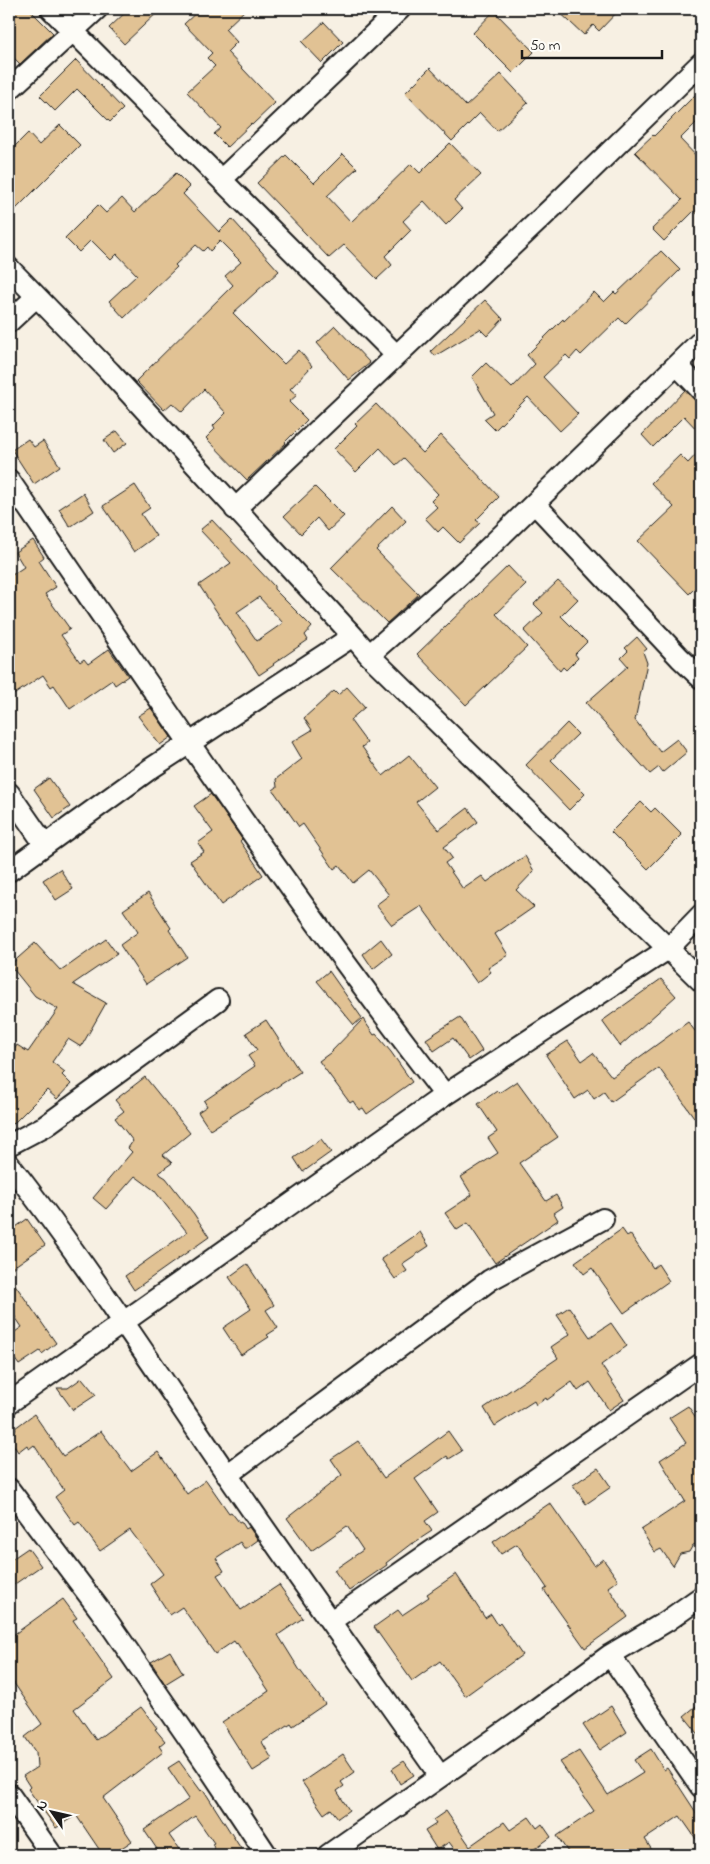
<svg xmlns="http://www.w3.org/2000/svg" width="710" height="1864" viewBox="0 0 710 1864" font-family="'Indie Flower',sans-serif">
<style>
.building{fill:#e1c294;stroke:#1c1c1c;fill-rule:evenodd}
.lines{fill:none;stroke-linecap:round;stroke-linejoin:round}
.minor-casing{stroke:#1c1c1c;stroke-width:24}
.minor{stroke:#fdfcf7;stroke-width:20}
</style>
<rect width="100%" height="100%" fill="#f7f0e3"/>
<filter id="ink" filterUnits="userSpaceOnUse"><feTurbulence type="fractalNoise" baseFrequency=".02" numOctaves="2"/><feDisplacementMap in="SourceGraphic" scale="10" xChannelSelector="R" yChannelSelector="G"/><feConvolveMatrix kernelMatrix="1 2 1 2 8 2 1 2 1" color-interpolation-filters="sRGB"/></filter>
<g filter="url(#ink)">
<path class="building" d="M9 9H29L53 33 20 64 9 53Z
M129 9H161L124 44 109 28Z
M200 9H246L225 29 237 42 227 52 275 103 252 125 251 124 227 147 214 134 221 128 187 92 215 66 207 58 212 53 184 24Z
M556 9H620L599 31 593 25 584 35Z
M494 11 534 52 513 73 473 33Z
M324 22 343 42 322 63 302 42Z
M76 60 123 109 110 122 77 89 55 111 40 96Z
M430 68 466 106 501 74 528 103 497 131 480 113 452 141 405 93Z
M701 89V118L680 139 701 161V217L694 211 664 241 652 229 682 200 635 152 653 135 654 136Z
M60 125 80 145 9 216V152L28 133 39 145Z
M450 143 481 175 454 200 462 209 446 225 424 201 403 221 411 230 385 256 392 265 377 279 344 245 329 258 257 183 286 155 314 183 343 154 357 168 327 196 351 222 411 164 420 173Z
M176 173 190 187 183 194 219 232 232 219 279 271 233 313 284 364 299 350 312 366 290 389 297 395 289 402 307 420 285 442 286 443 247 480 206 438 215 429 213 426 226 413 204 389 182 412 172 403 164 410 136 381 233 285 225 276 241 262 220 241 210 251 207 247 203 251 196 245 175 265 177 267 124 318 109 301 137 275 117 254 111 260 91 240 79 252 65 238 98 205 106 213 122 198 135 212Z
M661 251 680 270 625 324 619 318 581 355 577 351 570 359 566 355 543 377 578 414 560 431 528 397 495 430 484 419 493 413 472 377 486 363 512 388 535 364 527 355 563 319 564 321 594 292 604 302 614 292 616 294Z
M485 300 503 319 487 336 480 329 435 356 431 351Z
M335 326 370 363 349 380 317 343Z
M685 390 701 407V434L684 416 653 447 642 435Z
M376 404 423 453 441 435 499 497 476 520 480 523 459 543 443 527 438 532 425 518 437 507 431 501 438 494 404 458 396 465 380 448 356 472 334 449 357 426 355 424Z
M117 431 127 443 113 453 104 440Z
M28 439 34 447 43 441 60 466 34 484 12 450Z
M701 449V582L689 594 638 541 674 507 651 483 680 455 688 463Z
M135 485 150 508 141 514 156 536 134 552 103 506Z
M315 487 344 516 328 531 317 518 301 534 284 516Z
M83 493 94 511 70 527 59 509Z
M392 506 406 521 376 550 419 594 387 623 331 568Z
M212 520 274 586V589L312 627 305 635 308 640 273 664 274 665 259 675 199 585 231 563 200 530ZM259 597 283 623 257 641 237 612Z
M33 540 44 557 39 561 56 587 45 594 70 629 61 635 80 662 84 659 88 664 109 649 128 676 115 685 112 680 70 709 54 685 51 687 43 675 9 698V577L24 567 15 552Z
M508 566 526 585 496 614 527 647 466 705 417 654Z
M558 581 578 599 561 616 587 642 575 654 578 658 566 670 563 667 560 671 524 631 543 613 534 604Z
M637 637 647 649 643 652 647 663 635 720 660 752 677 739 687 752 663 772 659 767 650 774 586 703 628 666 621 658 628 651 625 648Z
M347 687 365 707 350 720 367 743 362 747 383 776 409 755 435 787 416 802 439 830 468 808 478 822 444 847 452 858 445 863 463 889 482 876 487 882 525 856 534 871 516 890 534 907 495 934 508 955 488 968 491 972 477 983 421 906 392 925 376 905 389 895 369 870 353 883 339 865 334 869 303 824 299 827 273 790 277 787 276 779 302 759 292 742 312 730 304 718 334 691 338 695Z
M151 708 171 737 160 745 138 716Z
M567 723 578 734 551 760 585 794 569 810 526 765Z
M49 778 70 807 54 818 34 789Z
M211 794 242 839 240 841 263 875 221 905 190 861 204 852 198 843 213 832 194 806Z
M641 802 651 812 655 808 682 835 648 869 611 832Z
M60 869 73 889 56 900 43 880Z
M148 893 171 928 169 930 187 957 146 984 120 945 138 932 123 910Z
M106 939 117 954 73 984 106 1003 81 1047 68 1039 52 1062 65 1072 62 1075 71 1084 57 1099 47 1090 9 1128V1058L17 1045 28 1052 58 1009 35 996 10 965 35 943 61 971Z
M381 939 392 954 373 969 363 954Z
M329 971 362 1018 354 1025 317 981Z
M661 979 676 996 620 1046 602 1021Z
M460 1017 482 1051 469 1060 453 1038 434 1051 426 1039Z
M363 1019 374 1035 376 1034 391 1052 412 1082 367 1114 363 1108 359 1110 353 1101 350 1103 319 1061 330 1053Z
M266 1020 300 1072 210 1130 198 1112 207 1106 204 1101 255 1066 248 1056 257 1050 246 1033Z
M688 1022 695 1031 701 1027V1127L659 1068 611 1102 604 1092 594 1099 588 1090 575 1099 546 1055 568 1041 582 1061 593 1053 612 1077Z
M145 1077 190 1133 163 1155 172 1163 158 1173 166 1178 194 1214 209 1237 134 1290 125 1276 187 1232 154 1190 135 1176 106 1209 93 1198 132 1152 128 1148 133 1141 115 1118 124 1111 115 1100Z
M517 1081 558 1137 519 1163 546 1201 556 1195 563 1207 554 1213 558 1220 495 1263 468 1223 457 1230 445 1213 472 1195 461 1177 498 1153 488 1138 497 1132 478 1104 497 1091 499 1093Z
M321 1139 331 1152 303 1172 294 1158Z
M27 1219 45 1245 9 1270V1232Z
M622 1229 627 1236 630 1234 653 1268 658 1264 669 1281 624 1313 592 1268 584 1274 575 1262Z
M420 1232 429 1246 402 1264 407 1271 395 1279 381 1259Z
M247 1264 274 1305 266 1310 278 1328 267 1335 269 1337 241 1355 223 1328 251 1309 229 1277Z
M9 1276 56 1343 42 1354 40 1351 19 1365 9 1351V1336L22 1327 9 1308Z
M569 1307 590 1337 611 1323 627 1346 601 1365 624 1400 609 1410 590 1382 578 1391 572 1382 547 1400 546 1398 536 1405 534 1401 495 1426 484 1408 558 1358 551 1347 570 1334 557 1315Z
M82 1378 96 1395 73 1410 57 1388H68Z
M688 1406 701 1425V1543L693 1545 689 1552 680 1554 673 1566 661 1549 655 1552 641 1530 685 1501 660 1460 686 1443 669 1418Z
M34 1414 63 1456 101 1431 131 1471 158 1452 187 1494 206 1480 229 1513 231 1512 239 1522 241 1521 246 1529 249 1527 258 1540 247 1548H244L240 1542 216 1558 224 1571 217 1575 241 1610 279 1585 303 1618 278 1635 299 1669 325 1704 293 1726 291 1723 262 1742 272 1759 253 1771 222 1722 269 1691 237 1643 236 1644 234 1641 215 1654 182 1607 170 1615 150 1584 163 1574 130 1530 100 1551 79 1522 75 1525 55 1497 64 1490 34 1445 29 1449 27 1445 18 1452 9 1438V1434L16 1430 15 1428Z
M448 1431 462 1451 449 1459 447 1456 415 1479 438 1512 425 1521 432 1531 412 1544V1543L386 1563 387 1565 349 1591 334 1570 363 1550 347 1526 311 1551 287 1518 342 1475 331 1459 358 1441 384 1478Z
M598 1468 611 1487 586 1504 573 1485Z
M550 1503 594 1566 603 1559 618 1580 608 1587 628 1617 585 1648 553 1603 544 1590 547 1588 517 1544 501 1554 493 1542Z
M28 1548 41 1566 9 1588V1561Z
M456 1574 485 1618 491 1614 498 1625 500 1623 522 1655 465 1696 440 1661 412 1681 374 1627 398 1610 402 1615 429 1597 427 1594Z
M63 1599 77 1618 73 1620 114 1679 74 1709 96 1740 141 1707 157 1728 155 1729 165 1741 159 1746 163 1752 103 1798 132 1841 111 1855H103L76 1815 56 1828 28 1789 30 1787 23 1776 37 1767 36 1753 25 1737 42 1724 9 1676V1638Z
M170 1651 183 1673 165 1684 151 1662Z
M701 1702V1737L684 1716Z
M611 1706 627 1732 600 1750 583 1725Z
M651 1749 664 1770 667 1768 673 1777 701 1820V1846L680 1816 645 1839 655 1855H570L557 1836 594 1811 560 1762 579 1751 608 1795 643 1773 634 1760Z
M343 1754 355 1772 341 1782 344 1786 337 1791 349 1810 338 1818 331 1809 324 1814 302 1782Z
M179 1761 201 1791 203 1789 245 1855H218L212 1844 214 1843 195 1816 169 1835 183 1855H161L144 1830 189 1799 168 1768Z
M404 1761 414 1775 400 1784 392 1769Z
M446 1811 470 1846 504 1822 510 1830 529 1817 537 1828 542 1824 551 1837 526 1855H457L458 1854 449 1842 437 1850 425 1831 436 1824 433 1820Z"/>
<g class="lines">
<g class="minor-casing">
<path id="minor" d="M51 9 396 355
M9 90 97 9
M222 179 400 9
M9 268 110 372 353 636 369 655 701 981
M9 322 36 297
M677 365 701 390
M9 480C151 687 291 897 445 1095
M535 504 680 658 701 678
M235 509 555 205 701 63
M369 655 471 565 701 341
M9 793 45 845
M9 871 150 769 353 636
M9 1145 45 1126 218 1000
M9 1164C86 1263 155 1369 226 1473 296 1575 369 1675 440 1776
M9 1403 445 1095 668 949 701 915
M227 1475 490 1280 603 1219
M9 1489 100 1610 207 1765 267 1855
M331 1621 701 1364
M610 1655 701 1787
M9 1794 52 1855
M328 1855 520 1721 610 1655 667 1621 701 1597"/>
</g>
<use href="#minor" class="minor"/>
</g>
</g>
<rect width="710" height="1864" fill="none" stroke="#fdfcf7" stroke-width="30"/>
<rect x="15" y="15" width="680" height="1834" fill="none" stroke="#1c1c1c" stroke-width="2" filter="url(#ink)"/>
<g transform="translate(52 1812) rotate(304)" stroke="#fdfcf7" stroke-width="4" paint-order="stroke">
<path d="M0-4L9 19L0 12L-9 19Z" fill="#1c1c1c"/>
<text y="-8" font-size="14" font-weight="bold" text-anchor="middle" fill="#1c1c1c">N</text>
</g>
<path d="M522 50v8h140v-8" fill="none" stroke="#1c1c1c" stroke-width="2.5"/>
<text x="530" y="50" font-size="15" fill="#1c1c1c" stroke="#fdfcf7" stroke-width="4" paint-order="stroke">50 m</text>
</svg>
